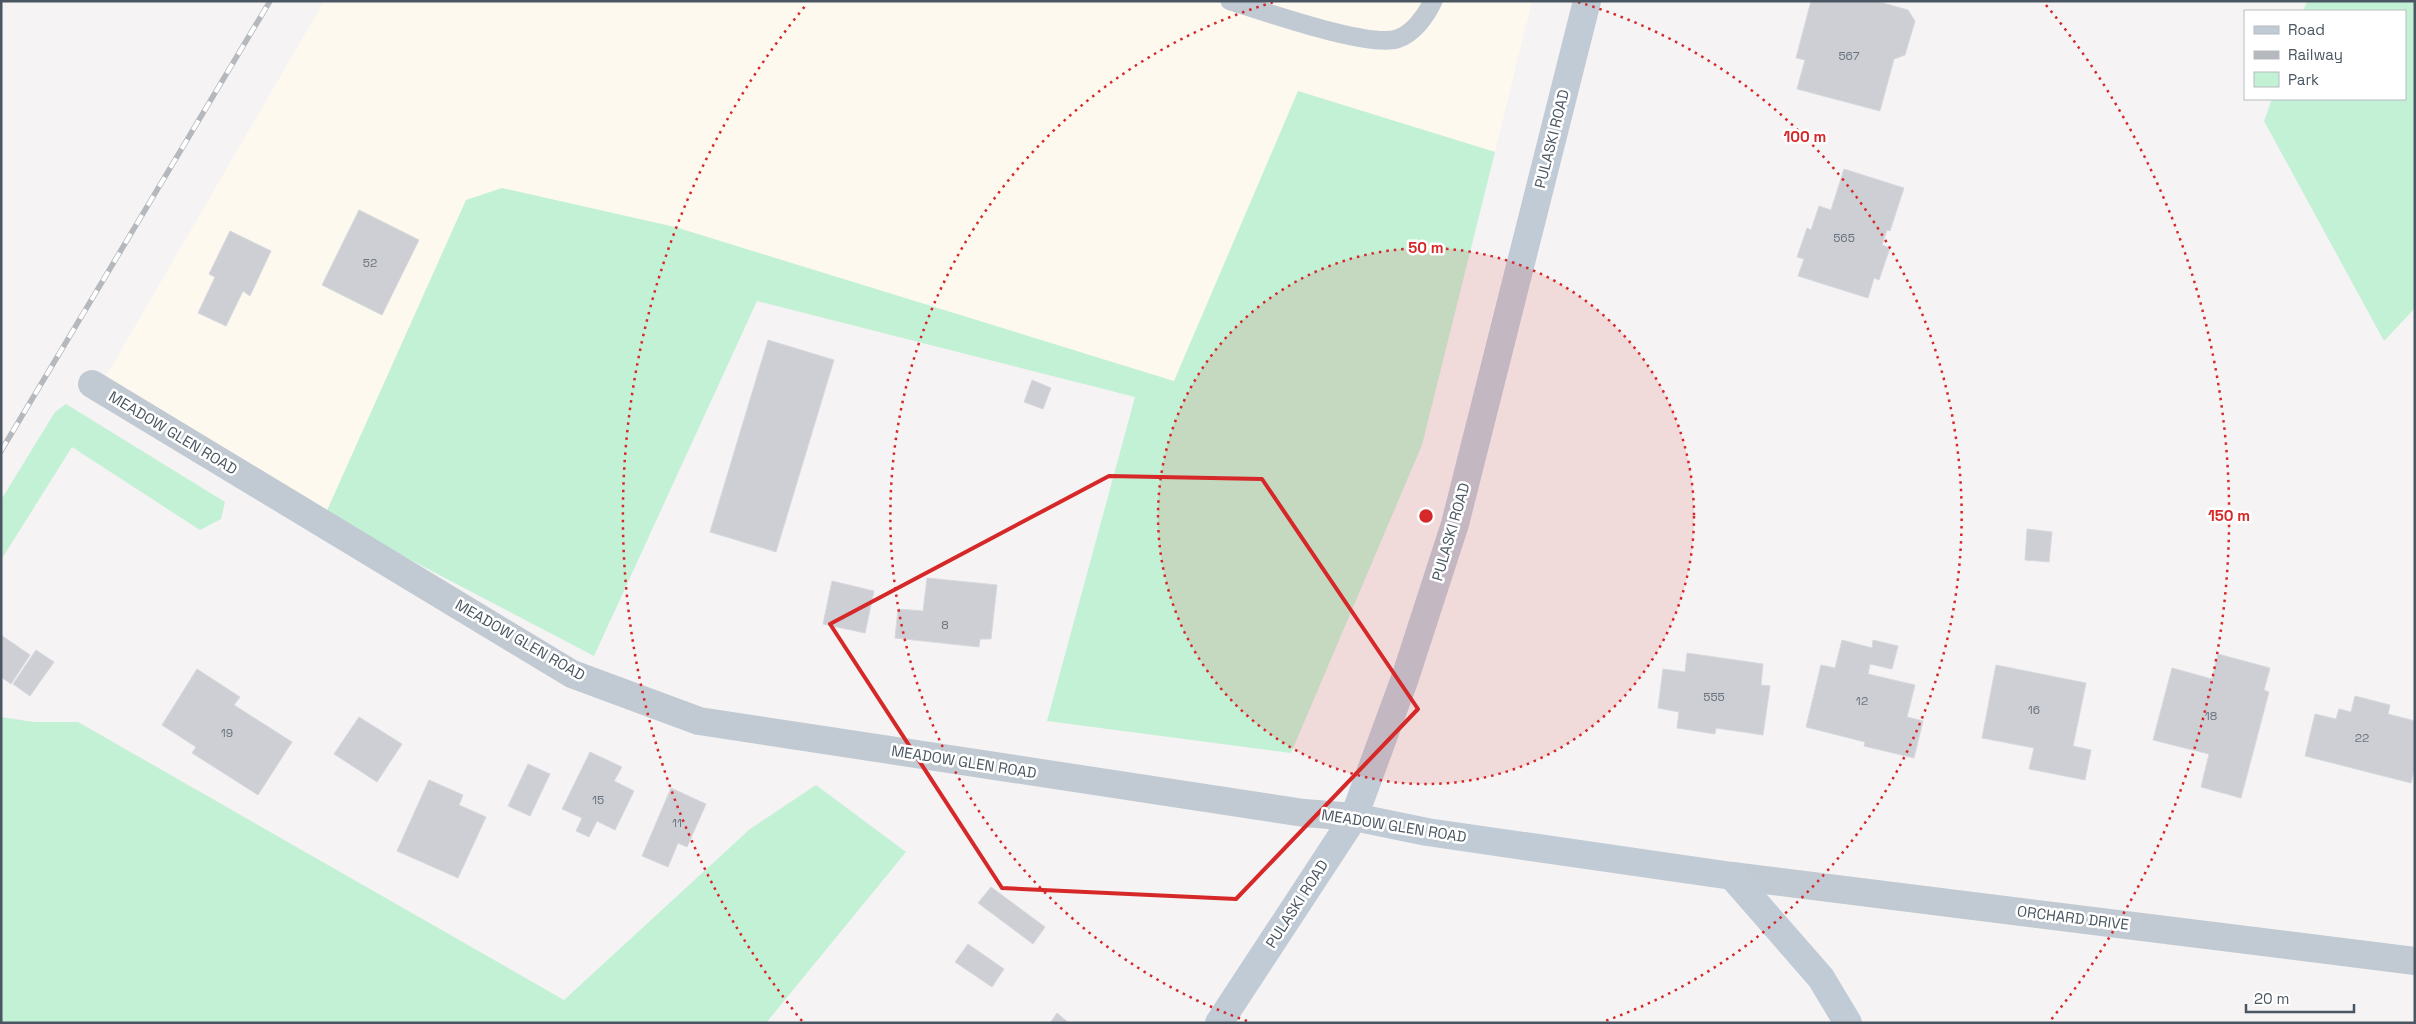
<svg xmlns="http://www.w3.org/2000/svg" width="2416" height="1024" viewBox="0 0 2416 1024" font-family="'Space Grotesk',sans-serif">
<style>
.commercial{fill:#fdf9ef}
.green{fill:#c3f1d5}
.building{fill:#cdcfd5;stroke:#d7d9de}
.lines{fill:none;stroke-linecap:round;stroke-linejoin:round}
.lane{stroke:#c1cad2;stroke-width:19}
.street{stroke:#c1cad2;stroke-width:28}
.secondary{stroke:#c1cbd6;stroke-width:28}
.rail-casing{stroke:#b5b8bd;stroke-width:5.5}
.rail{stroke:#fff;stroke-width:4;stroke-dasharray:11;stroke-linecap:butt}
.marked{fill:none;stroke:#d62828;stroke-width:4;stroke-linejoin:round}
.ring{fill:none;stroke:#d62828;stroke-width:2.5;stroke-dasharray:2.5 5}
.labels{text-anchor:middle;stroke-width:5;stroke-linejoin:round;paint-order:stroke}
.number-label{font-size:12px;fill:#6b747e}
.street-label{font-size:15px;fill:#4a5661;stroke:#fff}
.centre{fill:#d62828;stroke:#fff;stroke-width:2.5}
.ring-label{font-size:15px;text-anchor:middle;font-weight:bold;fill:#d62828;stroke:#fff;stroke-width:5;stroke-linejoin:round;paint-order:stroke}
</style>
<rect width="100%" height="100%" fill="#f5f3f3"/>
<path class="commercial" d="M324 1H1532L1495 152 1298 91 1175 382 675 227 466 200 325 515 102 383Z"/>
<path class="green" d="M2307 1H2415V308L2384 341 2264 121 2272 99H2405V11H2303Z
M1298 91 1495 152 1422 445 1291 753 1047 721 1135 397 757 301 594 656 325 515 466 200 502 188 675 227 1174 381Z
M66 404 225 502 221 519 200 530 72 447 1 560V500L55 412Z
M1 717 34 722H78L564 1000 750 829 816 785 906 852 766 1023H1Z"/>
<path class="building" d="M1811 1H1876L1908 10 1915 21 1905 55 1894 59 1880 111 1797 89 1805 60 1796 58Z
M1844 169 1904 188 1890 231 1887 230 1882 245 1890 248 1879 280 1874 278 1868 298 1798 276 1804 259 1797 257 1807 228 1811 230 1819 206 1831 210Z
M359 210 419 240 382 315 322 285Z
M230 231 271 251 250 296 243 291 226 326 198 313 215 277 209 274Z
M768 340 834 360 776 552 710 532Z
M1032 380 1051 388 1043 409 1024 402Z
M2027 529 2052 532 2049 562 2025 560Z
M927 578 997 585 991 639H980L979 647 895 638 898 609 923 611Z
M832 581 874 591 865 633 823 624Z
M1 635 30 655 11 684 1 677Z
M1842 640 1872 648 1873 640 1898 646 1892 669 1870 664 1868 674 1915 685 1907 717 1923 721 1914 758 1864 746 1865 742 1806 727 1821 665 1835 668Z
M36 650 54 662 30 696 13 684Z
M1687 653 1763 664 1761 685 1770 686 1763 735 1716 728 1715 734 1677 728 1679 712 1658 708 1663 669 1685 672Z
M2218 654 2270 668 2264 690 2269 692 2241 798 2201 787 2209 754 2153 740 2172 668 2212 679Z
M1996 665 2086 683 2073 746 2091 750 2085 780 2029 769 2034 748 1982 738Z
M197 669 240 697 234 705 292 742 258 795 192 753 196 747 162 725Z
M2355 696 2390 705 2388 714 2415 721V767L2411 783 2305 756 2315 714 2336 719 2339 709 2351 712Z
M359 717 402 744 377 782 334 754Z
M590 752 622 767 614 781 634 791 615 830 597 821 589 837 576 831 582 818 562 809Z
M528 764 550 774 530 816 508 806Z
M429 780 463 795 459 805 486 817 458 878 397 851Z
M671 788 706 804 687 847 678 843 668 867 642 856Z
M991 887 1045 927 1033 944 978 903Z
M968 944 1004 969 992 987 955 962Z
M1057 1013 1069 1023H1050Z"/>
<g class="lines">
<path class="lane" d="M1230 1C1264 11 1367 48 1397 39 1413 34 1426 16 1433 1"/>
<path class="street" d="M92 384 572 674 699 721 1304 813 1354 817
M1732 876 2415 961"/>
<path class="secondary" d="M1354 817 1427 832 1732 876 1821 978 1848 1023
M1219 1023 1354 817 1405 678 1455 524 1587 1"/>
<g class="rail-casing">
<path id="rail" d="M1 451 270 1"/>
</g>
<use href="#rail" class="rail"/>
</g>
<path class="marked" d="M1109 476 1262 479 1418 709 1236 899 1002 888 830 624Z"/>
<circle cx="1426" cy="516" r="268" fill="#d62828" fill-opacity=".12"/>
<g class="ring">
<circle cx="1426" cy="516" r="268"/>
<path d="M1247 1021A536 536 0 0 1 1274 2M1578 2A536 536 0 0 1 1605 1021"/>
<path d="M802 1021A803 803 0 0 1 806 5M2046 5A803 803 0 0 1 2050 1021"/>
</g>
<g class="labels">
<g class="number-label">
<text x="1849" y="60">567</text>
<text x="1844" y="242">565</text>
<text x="370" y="267">52</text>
<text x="945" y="629">8</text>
<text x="1714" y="701">555</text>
<text x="1862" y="705">12</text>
<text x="2034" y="714">16</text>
<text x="2211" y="720">18</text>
<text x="227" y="737">19</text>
<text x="2362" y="742">22</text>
<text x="598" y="804">15</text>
<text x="677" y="827">11</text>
</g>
<g class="street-label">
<text transform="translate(1552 139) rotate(-76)" y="5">PULASKI ROAD</text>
<text transform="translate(173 433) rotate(31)" y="5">MEADOW GLEN ROAD</text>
<text transform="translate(1451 532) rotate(-74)" y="5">PULASKI ROAD</text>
<text transform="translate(520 640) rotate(30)" y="5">MEADOW GLEN ROAD</text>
<text transform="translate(964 762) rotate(9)" y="5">MEADOW GLEN ROAD</text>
<text transform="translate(1394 826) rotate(9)" y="5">MEADOW GLEN ROAD</text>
<text transform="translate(1297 904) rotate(-57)" y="5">PULASKI ROAD</text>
<text transform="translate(2073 918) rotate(7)" y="5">ORCHARD DRIVE</text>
</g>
</g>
<circle cx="1426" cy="516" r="8" class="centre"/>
<g class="ring-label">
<text x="1805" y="142">100 m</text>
<text x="1426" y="253">50 m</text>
<text x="2229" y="521">150 m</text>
</g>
<rect width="2416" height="1024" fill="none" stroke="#4a5661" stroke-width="5"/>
<rect x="2244" y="10" width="162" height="90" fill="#ffffff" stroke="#b7bbc0"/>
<rect x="2254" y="26" width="25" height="8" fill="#c1cbd6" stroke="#b7bbc0"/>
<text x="2288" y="35" font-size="15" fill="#4a5661">Road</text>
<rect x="2254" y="51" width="25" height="8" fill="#b5b8bd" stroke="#b7bbc0"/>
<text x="2288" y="60" font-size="15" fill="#4a5661">Railway</text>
<rect x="2254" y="72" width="25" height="15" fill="#c3f1d5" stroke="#b7bbc0"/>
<text x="2288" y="85" font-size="15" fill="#4a5661">Park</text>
<path d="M2246 1004v8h108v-8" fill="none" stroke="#4a5661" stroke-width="2.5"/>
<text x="2254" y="1004" font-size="15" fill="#4a5661" stroke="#ffffff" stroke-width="4" paint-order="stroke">20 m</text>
</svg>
